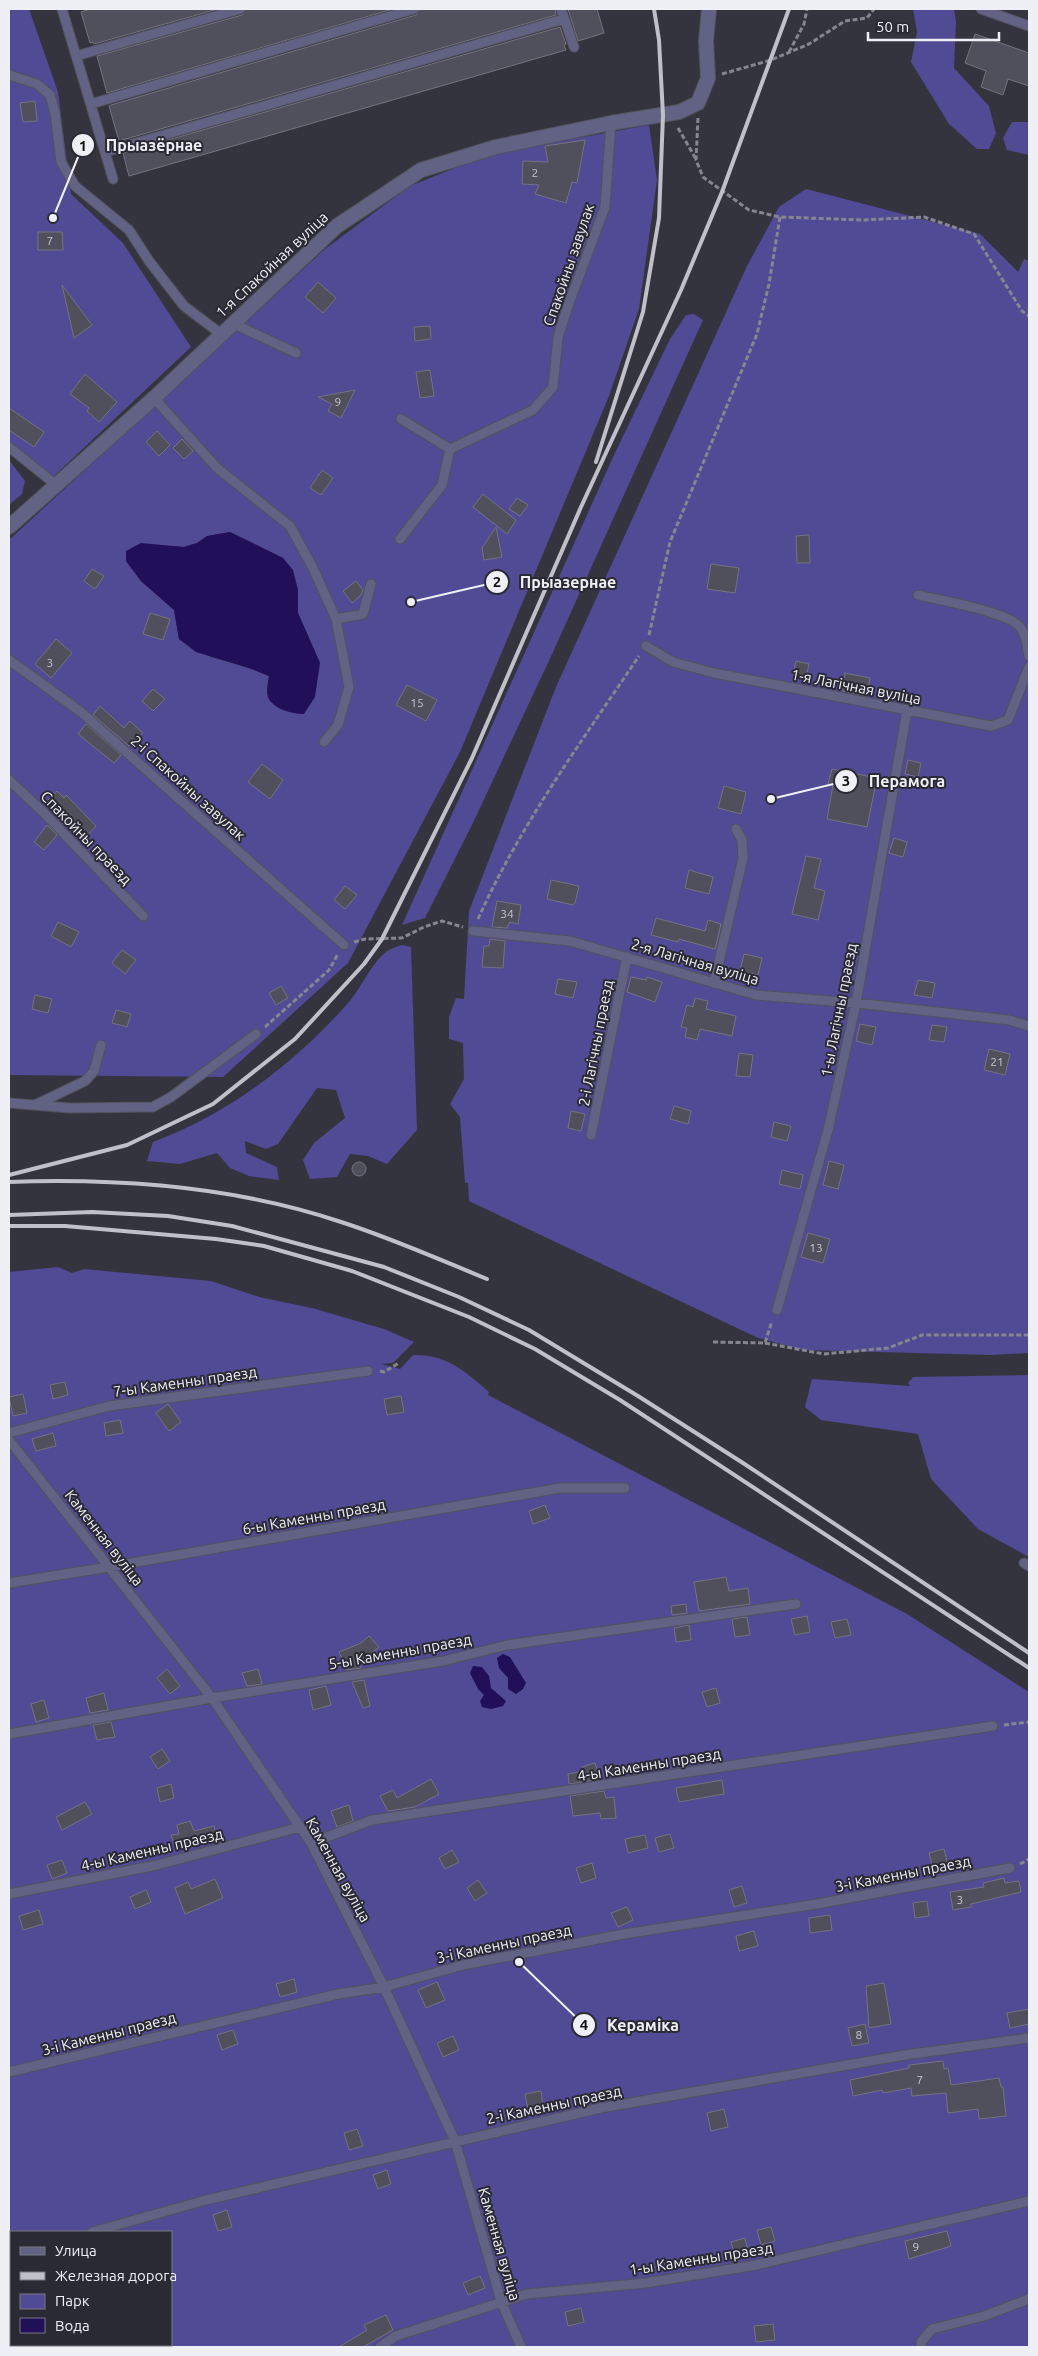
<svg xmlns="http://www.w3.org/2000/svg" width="1038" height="2356" viewBox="0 0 1038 2356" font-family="Ubuntu,sans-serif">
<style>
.green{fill:#514a94;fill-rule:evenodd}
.water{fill:#211059}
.building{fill:#4f505b;stroke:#747481}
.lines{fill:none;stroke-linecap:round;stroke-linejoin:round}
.service-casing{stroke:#52525c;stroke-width:11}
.minor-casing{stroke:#52525c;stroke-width:16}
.path{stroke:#86868f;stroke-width:3;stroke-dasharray:5 2.5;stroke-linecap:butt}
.service{stroke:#626284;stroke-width:9}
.minor{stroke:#626284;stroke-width:14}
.rail{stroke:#c0c0c8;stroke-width:4}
.labels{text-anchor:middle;stroke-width:4;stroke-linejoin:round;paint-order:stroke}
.number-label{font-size:12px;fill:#c7c7cf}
.street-label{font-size:15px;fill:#efeff6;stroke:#2a2a34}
.leader{fill:none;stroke:#efeff6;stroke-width:2}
.callout-dot{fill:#efeff6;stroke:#2a2a34;stroke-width:2}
.mark-label{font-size:15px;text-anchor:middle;font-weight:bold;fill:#111}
.callout-label{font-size:16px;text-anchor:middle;font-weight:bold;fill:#efeff6;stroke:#2a2a34;stroke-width:4;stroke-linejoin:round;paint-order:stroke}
</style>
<rect width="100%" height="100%" fill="#34343f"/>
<path class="green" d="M9 9H29L58 92 71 194 123 243 191 347 53 477 9 442Z
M913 9H954L956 22 954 68 989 106 996 133 989 149H977L949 124 911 62 917 32Z
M1012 122H1029V155L1007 150 1003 138Z
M649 125 657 180 639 309 609 396 460 752 348 963 223 1077 9 1075V540L325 249 410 186 490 154ZM230 532 283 558 298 590V613L320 663 267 695 269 676 249 668 211 657 179 639 174 610 141 581 126 561 175 546 184 547 197 543 207 536Z
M806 189 980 234 1018 272 1024 259 1029 261V1353L991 1355 803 1350 758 1338 469 1201 468 1183H465L460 1117 450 1104 464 1079 463 1043 449 1039V1017L456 998 464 999 469 911 556 687 747 266 779 207Z
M694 314 703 320 553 652 472 825 425 918 402 925 614 455 670 339 686 315Z
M9 460 25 481 22 494 9 505Z
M402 945 411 947 417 1130 387 1164 368 1156 350 1154 337 1177 310 1179 303 1160 314 1143 345 1118 336 1090 317 1088 278 1144 266 1149 245 1141 246 1153 277 1167 279 1180 249 1176 230 1168 217 1153 180 1164 147 1161 153 1142C229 1114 296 1062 349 1002 360 989 372 963 385 953 389 949 396 947 402 945Z
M58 1267 72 1273 84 1269 211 1281 259 1297 312 1308 384 1329 414 1342 393 1363 381 1364 400 1369 413 1355C446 1354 465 1371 489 1392L488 1395 907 1614 1029 1692V2347H9V1272ZM11 2232H171V2345H11Z
M1029 1375V1557L978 1529 931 1479 918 1434 821 1420 805 1407 812 1379 910 1386 908 1383 913 1377Z"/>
<path class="water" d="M230 532 283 558 293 570 298 590V613L320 663 315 697 304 714C292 714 273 709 268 697 266 691 268 682 269 676L249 668 196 652 179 639 174 610 141 581 126 561V551L141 543 184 547 197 543 207 536Z
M503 1654 510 1657 526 1683 523 1689 516 1694 508 1689V1678L499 1668 497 1658Z
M473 1666 482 1667 489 1676 491 1688 506 1701 503 1706 491 1709 482 1707 480 1701 484 1695 478 1689 470 1673Z"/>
<path class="building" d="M90 9H218L94 44 93 42 90 43 81 12Z
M246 9H393L107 93 97 56 242 15Z
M420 9H555L556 15 119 141 109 106 111 105 416 15Z
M568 9H597L604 33 578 41Z
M560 27 566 44 564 45 566 50 129 176 123 153Z
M975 34 1029 53V86L1008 79 1003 95 981 87 986 71 965 63Z
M35 101 37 121 23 122 20 103Z
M585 140 577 183 572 182 566 203 535 194 539 185 522 184 523 161 548 162 545 146Z
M38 232H62L63 250H38Z
M318 282 336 298 323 313 305 297Z
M62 285 92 325 74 338Z
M430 326 431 339 415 341 414 327Z
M430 370 434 396 420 398 416 372Z
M85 374 117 402 99 422 87 411 89 408 70 394Z
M355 390 341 418 328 411 332 404 318 397Z
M9 408 44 432 34 447 9 430Z
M157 431 170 445 159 456 146 442Z
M182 439 193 451 184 459 173 448Z
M322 470 333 478 321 495 310 488Z
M483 494 516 520 507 534 473 507Z
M517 498 528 505 520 516 509 509Z
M496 527 502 557 484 560 482 548Z
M809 535 810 563H797L796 536Z
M711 564 739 568 735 593 707 589Z
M92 569 104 576 95 589 84 581Z
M356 581 363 590 361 595 352 603 343 591Z
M150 613 170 619 163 640 143 634Z
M56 639 72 653 51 678 35 664Z
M796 661 809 664 806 678 793 675Z
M845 673 870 678 867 696 842 691Z
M407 685 437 700 426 721 396 705Z
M153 689 165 699 153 711 142 701Z
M100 706 124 728 130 721 143 733 129 746 93 715Z
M86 724 121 755 114 763 78 734Z
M908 760 921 763 918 777 905 774Z
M262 764 283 780 270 799 248 782Z
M832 769 877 778 867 827 827 819 833 785 828 784Z
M724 786 746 792 741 814 718 808Z
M57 791 64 798 66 795 96 826 86 837 69 820 65 826 45 803Z
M47 825 57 835 44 850 34 842Z
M894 838 907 842 903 857 889 853Z
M806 856 821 859 814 888 825 891 818 920 792 914Z
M689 870 713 877 709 894 685 888Z
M551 880 579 886 575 903 573 905 547 899Z
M345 886 357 895 345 909 334 900Z
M497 901 521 905 518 924 510 922 507 928 492 927Z
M656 918 705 931 708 920 721 924 715 949 679 939 678 942 651 935Z
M58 922 79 932 71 947 51 936Z
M490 939 505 941 503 968 482 967 484 946H489Z
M122 950 136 960 125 974 112 963Z
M744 954 762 958 758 975 740 971Z
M631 977 646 980 647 977 662 982 655 1002 627 992Z
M558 979 577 982 573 998 555 994Z
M918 980 935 983 932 998 914 995Z
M281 986 288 998 276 1005 269 993Z
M35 995 52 999 48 1013 32 1009Z
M695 998 708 1001 706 1009 736 1016 732 1036 700 1029 697 1040 685 1037 687 1028 681 1027 687 1005 693 1007Z
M116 1010 131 1014 127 1027 112 1023Z
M860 1024 876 1027 872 1045 856 1041Z
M932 1025 947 1027 944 1042 929 1040Z
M989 1049 1010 1054 1005 1075 984 1070Z
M739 1053 753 1055 750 1077 736 1076Z
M674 1106 691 1111 688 1124 670 1119Z
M571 1111 585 1114 581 1131 568 1128Z
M774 1122 791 1126 787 1141 771 1137Z
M829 1161 844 1165 838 1189 823 1185Z
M352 1169a7 7 0 1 1 14 0a7 7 0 1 1-14 0Z
M782 1170 803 1175 800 1189 779 1184Z
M808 1233 830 1239 823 1263 801 1257Z
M65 1382 68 1395 53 1399 50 1385Z
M23 1394 27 1413 13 1416 9 1397Z
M401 1396 404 1412 387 1415 384 1399Z
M168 1404 181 1422 169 1431 156 1413Z
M120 1420 123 1433 106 1436 104 1423Z
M53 1433 56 1446 36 1451 32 1439Z
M545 1505 550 1518 533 1524 529 1511Z
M726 1577 729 1591 748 1588 750 1604 699 1611 694 1582Z
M686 1604 687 1613 672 1615 671 1606Z
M807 1616 810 1632 795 1635 791 1619Z
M747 1617 750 1635 735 1637 732 1619Z
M847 1619 851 1635 835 1638 831 1622Z
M689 1625 691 1640 676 1642 674 1628Z
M369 1636 379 1647 360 1662 361 1668 347 1670 339 1652 361 1643Z
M167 1669 180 1686 170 1694 157 1678Z
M258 1669 262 1684 247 1686 242 1673Z
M364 1680 370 1706 363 1708 352 1682Z
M326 1686 331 1705 313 1710 309 1690Z
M716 1688 720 1703 707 1707 702 1692Z
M104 1693 108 1710 90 1713 86 1698Z
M44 1700 49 1718 36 1722 31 1704Z
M111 1722 115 1737 97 1740 93 1725Z
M162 1749 170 1761 158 1769 150 1757Z
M595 1763 600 1779 569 1784 568 1774 583 1771 582 1767Z
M431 1779 439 1794 415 1807 388 1811 380 1796 393 1790 397 1798Z
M722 1780 724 1794 679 1802 676 1788Z
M171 1784 174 1798 160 1802 157 1788Z
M604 1791 606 1798 614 1797 616 1818 601 1819 600 1813 573 1816 570 1796Z
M85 1802 92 1814 62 1830 56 1817Z
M349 1805 353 1821 337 1827 331 1811Z
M190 1821 194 1831 214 1826 216 1835 176 1849 171 1835 179 1834 177 1825Z
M670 1834 674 1848 659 1852 655 1838Z
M645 1835 648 1848 628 1853 625 1839Z
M944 1849 948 1865 933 1869 929 1853Z
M452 1850 459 1862 445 1869 439 1858Z
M62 1860 67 1873 52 1879 47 1865Z
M592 1863 596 1878 581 1883 576 1868Z
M1004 1878 1005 1883 1019 1881 1021 1892 971 1904V1907L953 1910 950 1892 984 1887 983 1883Z
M215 1879 223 1898 185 1914 175 1888 188 1882 191 1889Z
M478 1880 487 1893 475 1901 467 1888Z
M742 1886 747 1903 734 1907 729 1890Z
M146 1890 151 1902 135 1909 130 1897Z
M927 1901 929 1916 915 1918 913 1903Z
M627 1907 633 1920 618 1927 611 1913Z
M39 1910 43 1924 23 1930 19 1916Z
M830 1915 832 1930 810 1933 809 1918Z
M754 1931 758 1946 739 1951 736 1936Z
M294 1979 297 1992 280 1997 276 1984Z
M437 1982 445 2000 426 2008 418 1990Z
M884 1983 891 2024 869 2028 866 1986Z
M1029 2009V2024L1010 2028 1007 2013Z
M865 2024 869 2043 852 2046 848 2028Z
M233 2030 238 2044 222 2050 217 2035Z
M453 2036 459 2050 443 2057 437 2043Z
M943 2061 944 2069 948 2068 951 2085 999 2078 1001 2087H1003L1006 2116 979 2119 978 2109 948 2113 946 2093 912 2096 911 2088 883 2093 882 2090 853 2096 850 2080 909 2068V2065Z
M541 2091 543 2107 528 2109 525 2094Z
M724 2109 728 2127 711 2131 707 2113Z
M357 2129 363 2146 349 2150 344 2133Z
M387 2170 391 2184 378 2189 373 2175Z
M227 2210 232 2227 218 2231 213 2215Z
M771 2227 775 2241 761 2245 757 2230Z
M947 2231 951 2246 909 2259 905 2241Z
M745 2238 748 2252 735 2256 731 2242Z
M480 2276 485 2288 468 2295 463 2283Z
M581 2308 584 2322 568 2326 565 2312Z
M386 2315 393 2330 363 2347H339L367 2330 364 2325Z
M773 2324 775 2340 756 2342 754 2326Z"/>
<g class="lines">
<g class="service-casing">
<path id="service" d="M62 9 113 179
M561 9 574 47
M981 9 1029 26
M76 56 240 9
M9 75 37 84 50 95 55 113 61 162 75 186 129 230 149 261 184 306 221 334
M91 104 414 9
M105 152 564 19
M232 323 296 353
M154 398 217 468 290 526 312 566 336 619 349 687 338 725 324 742
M401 419 450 449 533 410 553 387 558 337 568 306 605 207 611 123
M9 447 55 484
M400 539 442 485 450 449
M918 595C938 600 1009 612 1020 627 1027 635 1027 646 1029 656
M336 619 363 614 371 584
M646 646 673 662 714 673 991 726 1008 720 1029 667
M9 660 81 712 344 945
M9 780 42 811 143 916
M473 931 570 941 756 995 856 1003 1009 1020 1029 1026
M714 983 743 858 742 840 736 829
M9 1103 70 1108 153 1107 171 1097 256 1034
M35 1105 85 1081 94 1071 101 1045
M591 1135 627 957
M777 1310 828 1130 856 1003 907 711
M9 1433 109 1406 368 1371
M9 1440 212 1698 311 1843 384 1987 455 2141 501 2301 521 2347
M1024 1563 1029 1566
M9 1583 109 1567 560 1488H625
M9 1734 212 1698 443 1661 507 1645 796 1604
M311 1843 372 1820 993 1726
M9 1894 157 1865 300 1827
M9 2072 338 1994 384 1987 463 1965 624 1934 817 1904 1010 1868
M92 2232 206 2200 601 2108 905 2055 1029 2038
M9 2256 11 2255
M380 2347 396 2336 527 2294 646 2283 756 2265 1029 2201
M921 2347V2342L932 2329 984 2316 1029 2299"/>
</g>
<g class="minor-casing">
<path id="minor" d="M9 527 154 398 337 226 421 170 496 147 611 123 679 112 698 103 708 78 706 41 709 9"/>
</g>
<path class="path" d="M789 52 804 24 807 9
M722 74 771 60 809 44 845 21 867 18 874 9
M698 118 696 160 703 177 749 210 780 217 863 220 924 217 974 234 1022 311 1029 316
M678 128 696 159
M649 635 670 542 757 334 769 284 780 217
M478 919C520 825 582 741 639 656
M354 942 365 939 402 938 424 927 442 921 463 927
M265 1027 329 970 338 954
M713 1342 765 1343 772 1321
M765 1343 824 1354 888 1348 922 1335H1029
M380 1371 384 1372 399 1363
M1004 1725 1029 1722
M1020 1864 1029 1859"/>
<use href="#service" class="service"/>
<use href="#minor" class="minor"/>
<path class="rail" d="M596 462 643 312 659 218 663 115 659 40 654 9
M9 1175 127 1145 213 1104 295 1039 364 964 382 939 472 758 581 507 681 290 722 192 789 9
M9 1182C120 1178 232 1186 338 1221 389 1237 438 1259 487 1279
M9 1215 92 1212 168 1216 232 1226 384 1267 459 1297 529 1330 638 1396 743 1463 1029 1653
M9 1226H65L216 1239 264 1246 352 1271 469 1317 535 1349 620 1400 1029 1668"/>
</g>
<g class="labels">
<g class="number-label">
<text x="535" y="177">2</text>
<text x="50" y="245">7</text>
<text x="338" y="406">9</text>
<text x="50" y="667">3</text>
<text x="417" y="707">15</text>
<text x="507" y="918">34</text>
<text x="997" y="1066">21</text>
<text x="816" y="1252">13</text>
<text x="960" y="1904">3</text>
<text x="859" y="2039">8</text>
<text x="920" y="2084">7</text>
<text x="916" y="2251">9</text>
</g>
<g class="street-label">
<text transform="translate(272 265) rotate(-43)" y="5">1-я Спакойная вуліца</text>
<text transform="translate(569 265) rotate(-71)" y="5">Спакойны завулак</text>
<text transform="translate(856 687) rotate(11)" y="5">1-я Лагічная вуліца</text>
<text transform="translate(188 788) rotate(42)" y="5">2-і Спакойны завулак</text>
<text transform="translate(86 838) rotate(46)" y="5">Спакойны праезд</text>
<text transform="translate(695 962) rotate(16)" y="5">2-я Лагічная вуліца</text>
<text transform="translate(839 1010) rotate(-79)" y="5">1-ы Лагічны праезд</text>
<text transform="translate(596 1043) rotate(-79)" y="5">2-і Лагічны праезд</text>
<text transform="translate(185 1382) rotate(-8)" y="5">7-ы Каменны праезд</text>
<text transform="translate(314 1517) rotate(-10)" y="5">6-ы Каменны праезд</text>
<text transform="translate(104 1538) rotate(52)" y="5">Каменная вуліца</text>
<text transform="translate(400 1652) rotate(-10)" y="5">5-ы Каменны праезд</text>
<text transform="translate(649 1765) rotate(-9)" y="5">4-ы Каменны праезд</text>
<text transform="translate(152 1850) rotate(-13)" y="5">4-ы Каменны праезд</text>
<text transform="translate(338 1870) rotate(61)" y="5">Каменная вуліца</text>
<text transform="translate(903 1874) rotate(-11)" y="5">3-і Каменны праезд</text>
<text transform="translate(504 1944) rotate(-12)" y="5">3-і Каменны праезд</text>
<text transform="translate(109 2034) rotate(-14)" y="5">3-і Каменны праезд</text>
<text transform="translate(554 2105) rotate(-12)" y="5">2-і Каменны праезд</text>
<text transform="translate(499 2244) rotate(74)" y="5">Каменная вуліца</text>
<text transform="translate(701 2259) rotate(-9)" y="5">1-ы Каменны праезд</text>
</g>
</g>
<path class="leader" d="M53 218L83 145M411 602L497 582M771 799L846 781M519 1962L584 2025"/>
<g class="callout-dot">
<circle cx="53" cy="218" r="5"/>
<circle cx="411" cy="602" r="5"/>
<circle cx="771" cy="799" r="5"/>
<circle cx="519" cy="1962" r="5"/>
<circle cx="83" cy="145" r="12"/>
<circle cx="497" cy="582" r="12"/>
<circle cx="846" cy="781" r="12"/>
<circle cx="584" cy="2025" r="12"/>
</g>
<g class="mark-label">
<text x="83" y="151">1</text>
<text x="497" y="587">2</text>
<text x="846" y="786">3</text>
<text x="584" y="2030">4</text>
</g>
<g class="callout-label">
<text x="154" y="151">Прыазёрнае</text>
<text x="568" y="588">Прыазернае</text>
<text x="907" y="787">Перамога</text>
<text x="643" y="2031">Кераміка</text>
</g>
<rect width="1038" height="2356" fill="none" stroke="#efeff6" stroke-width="20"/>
<rect x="10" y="2231" width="162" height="115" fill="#2a2a34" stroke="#797982"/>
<rect x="20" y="2247" width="25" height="8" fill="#626284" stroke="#797982"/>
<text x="55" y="2256" font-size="15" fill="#efeff6">Улица</text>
<rect x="20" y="2272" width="25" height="8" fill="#c0c0c8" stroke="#797982"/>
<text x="55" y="2281" font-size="15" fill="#efeff6">Железная дорога</text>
<rect x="20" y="2294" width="25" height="15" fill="#514a94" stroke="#797982"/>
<text x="55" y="2306" font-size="15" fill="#efeff6">Парк</text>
<rect x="20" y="2318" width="25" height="15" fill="#211059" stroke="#797982"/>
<text x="55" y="2331" font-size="15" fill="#efeff6">Вода</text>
<path d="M868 32v8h131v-8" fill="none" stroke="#efeff6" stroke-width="2.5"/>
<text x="876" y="32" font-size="15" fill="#efeff6" stroke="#2a2a34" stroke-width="4" paint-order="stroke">50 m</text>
</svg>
